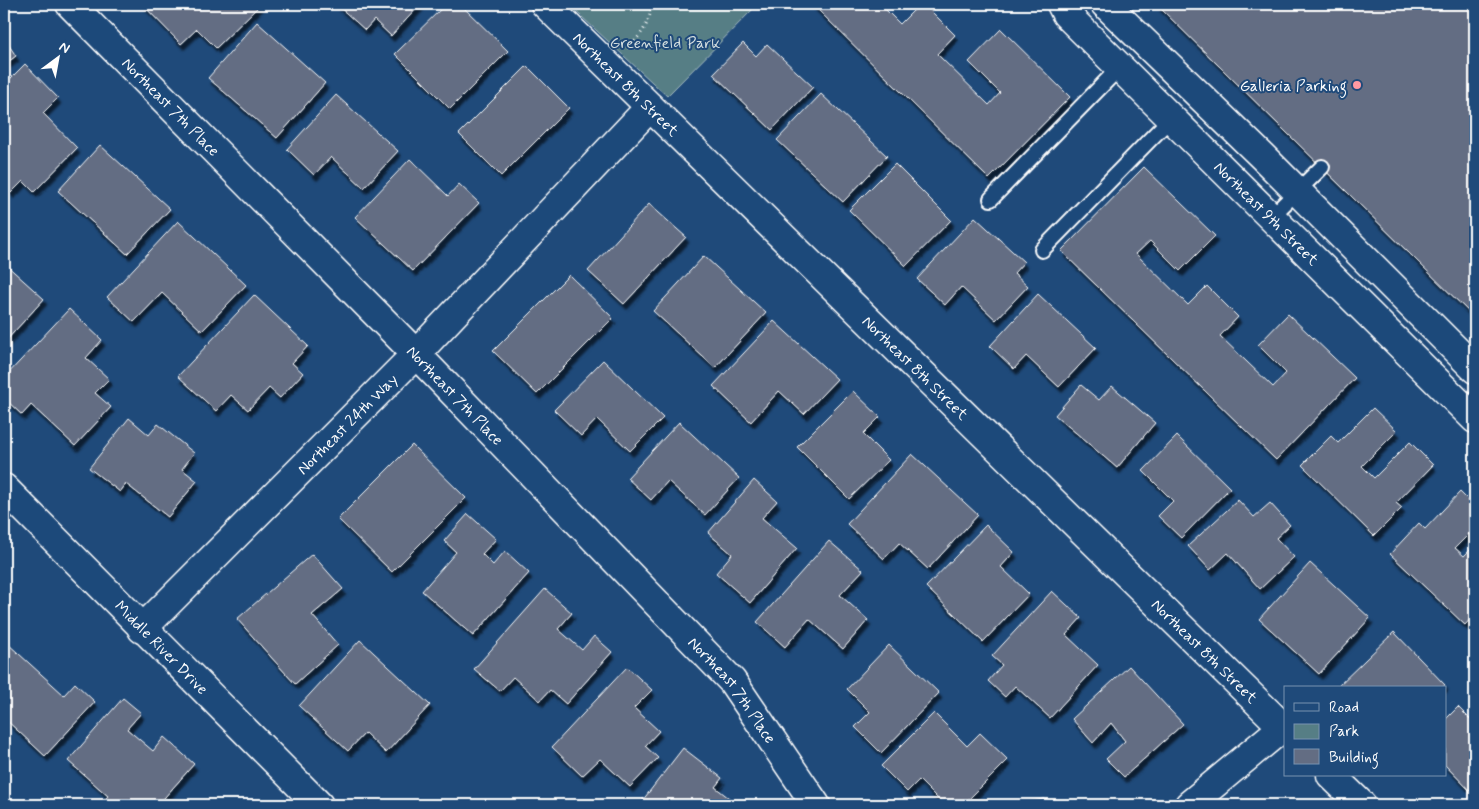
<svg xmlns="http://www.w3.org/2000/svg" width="1479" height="809" viewBox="0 0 1479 809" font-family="Mynerve,sans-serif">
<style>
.green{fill:#567e85;stroke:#aabec2}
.building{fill:#636d83;stroke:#fff;filter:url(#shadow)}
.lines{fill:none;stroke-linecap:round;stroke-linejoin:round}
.lane-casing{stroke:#fff;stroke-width:18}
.street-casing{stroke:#fff;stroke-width:31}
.path{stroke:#fff;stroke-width:3;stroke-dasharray:1 4;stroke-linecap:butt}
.lane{stroke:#1f4a7a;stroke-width:14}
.street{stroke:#1f4a7a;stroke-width:28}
.poi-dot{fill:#ff9aa2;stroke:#1f4a7a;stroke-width:2}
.labels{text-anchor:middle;stroke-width:4;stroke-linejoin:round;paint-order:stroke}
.park-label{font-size:16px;fill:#d5dfe0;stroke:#1f4a7a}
.street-label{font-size:16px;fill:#fff;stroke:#1f4a7a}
.poi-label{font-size:16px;fill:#fff;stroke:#1f4a7a;text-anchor:end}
</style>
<defs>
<filter id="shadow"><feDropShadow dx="3" dy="5.5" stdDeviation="1" flood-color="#0009"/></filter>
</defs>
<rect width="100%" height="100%" fill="#1f4a7a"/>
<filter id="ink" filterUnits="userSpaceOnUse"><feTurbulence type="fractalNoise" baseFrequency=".02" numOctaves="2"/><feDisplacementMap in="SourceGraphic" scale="10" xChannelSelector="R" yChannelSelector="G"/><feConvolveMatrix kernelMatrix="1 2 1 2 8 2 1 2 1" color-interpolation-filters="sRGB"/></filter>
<g filter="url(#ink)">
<path class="green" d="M568 4H758L667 96Z"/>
<path class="building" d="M142 4H261L216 48 197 29 181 44Z
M336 4H421L391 36 374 20 365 30Z
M446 4H460L508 51 450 109 395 54Z
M812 4H880L900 24 920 4H924L955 35 937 54 989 105 1000 93 969 62 1001 29 1070 97 989 179Z
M1156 4H1475V318Z
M257 22 325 83 277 138 208 78Z
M4 38 16 56 4 65Z
M743 43 756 56 767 44 813 87 772 130 713 74Z
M25 64 58 98 43 113 77 148 34 192 23 181 11 193 4 185V85Z
M527 66 569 108 501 176 459 134Z
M821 94 887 156 843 202 777 140Z
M336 95 398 151 364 188 331 157 314 175 287 149Z
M100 145 170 209 127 254 58 191Z
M410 159 448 196 459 184 479 203 413 271 355 217Z
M895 164 951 220 906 266 849 210Z
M1144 167 1215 236 1180 271 1150 241 1136 254 1188 305 1207 286 1238 317 1220 336 1273 387 1286 373 1258 345 1288 314 1355 378 1276 460 1061 251Z
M649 204 686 237 624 304 588 271Z
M975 217 1024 262 1014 273 1028 286 996 320 961 287 945 305 917 279Z
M178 221 246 285 202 331 162 293 134 322 107 297Z
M704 256 766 313 715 368 653 311Z
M4 263 44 299 4 343Z
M569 275 613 318 537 394 493 351Z
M1038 294 1096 348 1059 387 1026 356 1014 369 990 346Z
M254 295 308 346 292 363 303 373 280 398 269 388 248 410 231 395 216 411 178 376Z
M69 309 102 340 86 358 109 379 95 393 111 407 75 446 31 405 22 415 4 398V378Z
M774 321 837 379 804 414 779 391 751 422 713 386Z
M603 360 663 418 630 451 597 419 581 436 554 410Z
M1081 385 1099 400 1112 386 1155 423 1117 468 1055 415Z
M853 391 880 417 863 434 889 460 849 499 797 447Z
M1373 408 1397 431 1362 466 1374 478 1410 442 1433 465 1396 503 1402 508 1374 536 1302 465 1331 436 1338 443Z
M129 418 149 435 158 424 194 453 182 469 197 481 168 517 126 484 120 492 89 468Z
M679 422 739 478 705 515 668 481 651 500 627 478Z
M1177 436 1230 488 1181 538 1158 516 1173 501 1143 471Z
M412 445 466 498 392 572 338 519Z
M912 454 978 515 928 569 899 543 884 559 847 524Z
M754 480 777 501 762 518 797 548 750 603 716 573 732 554 708 533Z
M1460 492 1475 507V528L1455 548 1464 556 1475 545V614L1465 625 1390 554 1419 523 1425 529Z
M1238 500 1254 517 1270 503 1290 525 1276 538 1294 557 1260 589 1228 553 1210 570 1188 546Z
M468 514 496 539 482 554 493 565 505 551 529 573 473 636 422 591 456 552 444 541Z
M986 525 1014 552 1001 567 1029 594 983 642 926 587Z
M829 541 863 570 840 595 868 620 843 649 809 619 785 647 757 622Z
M312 554 343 589 312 615 338 645 295 684 237 619Z
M1310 563 1370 618 1319 674 1259 619Z
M545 589 572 613 558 629 582 650 594 636 612 652 566 704 550 690 540 701 513 677 500 691 474 669Z
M1052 591 1081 618 1066 635 1098 665 1050 718 1015 686 1005 697 988 681 1002 665 992 656Z
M1394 632 1445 685 1442 688H1336Z
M360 640 430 705 386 753 365 733 348 751 299 706Z
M7 643 64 695 75 683 95 702 45 756 4 718V647Z
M889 645 939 693 881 753 855 727 870 712 847 689Z
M1129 666 1183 724 1124 777 1106 759 1125 741 1111 723 1093 743 1072 719Z
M627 667 652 690 634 708 659 731 645 746 658 758 630 787 600 759 582 776 552 747Z
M123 698 141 713 127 729 153 751 164 737 194 764 158 805H100L108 796 68 761Z
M1458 707 1475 724V790L1472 793 1445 765V720Z
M934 713 967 746 980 733 1008 760 963 805H944L919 780 907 792 881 766Z
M683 748 722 778 715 787 738 805H639Z
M1044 799 1045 805H1006Z"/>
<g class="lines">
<g class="lane-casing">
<path id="lane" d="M991 199 1120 67
M1271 217 1322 167
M1042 250 1171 118"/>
</g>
<g class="street-casing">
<g id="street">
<path id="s1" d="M70 4 416 354 732 681 816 805"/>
<path id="s2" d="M545 4 1285 729"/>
<path id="s3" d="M1061 4 1066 14 1475 419"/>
<path d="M1105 4 1263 157 1475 369"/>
<path id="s4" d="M4 488 319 805"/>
<path id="s5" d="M142 629 416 354 650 107"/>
<path d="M1331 775 1362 805"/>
<path d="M1189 805 1283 727"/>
</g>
</g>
<path class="path" d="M627 48C643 34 649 24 652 4"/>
<use href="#lane" class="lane"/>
<use href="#street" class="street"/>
</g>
</g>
<circle class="poi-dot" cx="1357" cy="85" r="5"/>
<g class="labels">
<g class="park-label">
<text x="665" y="48">Greenfield Park</text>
</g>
<g class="street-label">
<text dy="6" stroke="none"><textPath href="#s2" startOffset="114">Northeast 8th Street</textPath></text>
<text dy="6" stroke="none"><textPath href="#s1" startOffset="144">Northeast 7th Place</textPath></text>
<text dy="6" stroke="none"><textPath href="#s3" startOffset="294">Northeast 9th Street</textPath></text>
<text dy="6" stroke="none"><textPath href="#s2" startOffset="519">Northeast 8th Street</textPath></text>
<text dy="6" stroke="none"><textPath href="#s1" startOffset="549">Northeast 7th Place</textPath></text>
<text dy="6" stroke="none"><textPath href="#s5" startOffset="290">Northeast 24th Way</textPath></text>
<text dy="6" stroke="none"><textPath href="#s4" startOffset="224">Middle River Drive</textPath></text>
<text dy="6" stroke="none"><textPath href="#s2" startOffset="924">Northeast 8th Street</textPath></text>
<text dy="6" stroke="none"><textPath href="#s1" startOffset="954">Northeast 7th Place</textPath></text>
</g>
<g class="poi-label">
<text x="1347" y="91">Galleria Parking</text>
</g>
</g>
<rect width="1479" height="809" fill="none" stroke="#1f4a7a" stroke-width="20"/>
<rect x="10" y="10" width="1459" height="789" fill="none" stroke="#fff" stroke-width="2" filter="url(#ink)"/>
<rect x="1284" y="686" width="162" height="90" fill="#1f4a7a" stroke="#7992af"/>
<rect x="1294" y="703" width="25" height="8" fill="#1f4a7a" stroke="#7992af"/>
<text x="1329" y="712" font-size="15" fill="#ffffff">Road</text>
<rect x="1294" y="724" width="25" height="15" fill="#567e85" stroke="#7992af"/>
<text x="1329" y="736" font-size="15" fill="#ffffff">Park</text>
<rect x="1294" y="749" width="25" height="15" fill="#636d83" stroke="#7992af"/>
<text x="1329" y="762" font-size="15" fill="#ffffff">Building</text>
<g transform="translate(58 58) rotate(32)" stroke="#1f4a7a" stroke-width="4" paint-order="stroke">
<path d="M0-4L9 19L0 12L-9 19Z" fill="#ffffff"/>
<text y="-8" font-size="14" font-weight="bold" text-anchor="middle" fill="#ffffff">N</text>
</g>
</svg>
